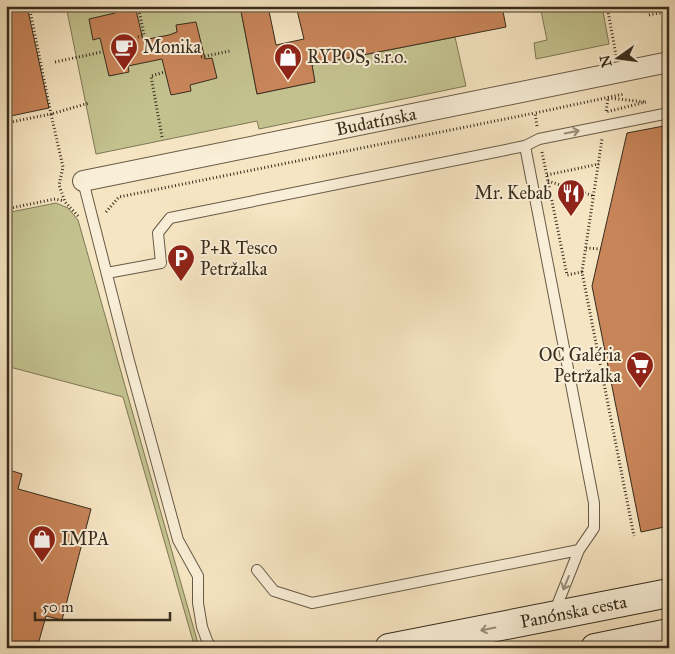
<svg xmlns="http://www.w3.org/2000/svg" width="675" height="654" viewBox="0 0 675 654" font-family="'IM FELL Great Primer',serif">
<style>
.green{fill:#c3c28f;stroke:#7e7756}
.building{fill:#c88559;stroke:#382c1d}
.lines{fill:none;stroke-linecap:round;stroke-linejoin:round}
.service-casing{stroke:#685a46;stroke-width:12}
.minor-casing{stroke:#685a46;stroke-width:22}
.secondary-casing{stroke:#382c1d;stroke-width:30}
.path{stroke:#382c1d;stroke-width:3;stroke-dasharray:1 2.5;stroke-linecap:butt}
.service{stroke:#f9eed7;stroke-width:10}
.minor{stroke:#f9eed7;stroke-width:20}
.secondary{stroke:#f9eed7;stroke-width:28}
.oneway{stroke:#988d7a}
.labels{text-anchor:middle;stroke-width:4;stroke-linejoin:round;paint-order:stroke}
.poi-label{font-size:18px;fill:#382c1d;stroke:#f9eed7;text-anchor:start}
.street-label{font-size:18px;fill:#382c1d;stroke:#f9eed7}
</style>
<rect width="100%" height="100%" fill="#f6e5c2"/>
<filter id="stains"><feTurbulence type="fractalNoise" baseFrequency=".004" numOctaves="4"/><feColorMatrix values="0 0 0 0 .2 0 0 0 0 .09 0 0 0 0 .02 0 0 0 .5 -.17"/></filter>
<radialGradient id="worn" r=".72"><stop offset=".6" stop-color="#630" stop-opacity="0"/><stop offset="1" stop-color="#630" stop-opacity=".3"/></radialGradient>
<path class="green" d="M66 6H240L257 94 315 82 312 65 455 37 466 86 259 129 257 121 96 154Z
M540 6H602L609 44 536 59 534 43 547 40Z
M56 203 68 208 78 220 199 647 195 648 123 397 6 366V213Z"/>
<path class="building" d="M6 6H27L49 108 6 117Z
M114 6H135L143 40 169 35 177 32 176 25 196 22 205 59 212 58 217 78 190 85 191 91 171 95 162 59 128 66 129 72 109 76 100 38 93 40 89 19 115 13Z
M240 6H268L276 45 304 39 296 6H374V9L389 6H502L506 27 312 65 315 82 257 94Z
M669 125V526L641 532 592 286 627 133Z
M6 469 22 474 18 489 91 509 62 620 46 616 37 648H6Z"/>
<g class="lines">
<g class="service-casing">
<path id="service" d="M525 146 539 139 669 113
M83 181 129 361 178 540 198 576V603L202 627 208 643 213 648
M107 273 161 263 158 233 170 218 525 146 594 503V528L579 550 554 613
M257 570 274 591 312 603 579 550"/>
</g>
<g class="minor-casing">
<g id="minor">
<path id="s1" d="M83 181 669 62"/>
</g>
</g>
<g class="secondary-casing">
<g id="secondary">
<path id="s2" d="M389 648 669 593"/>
<path d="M595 648 669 633"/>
</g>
</g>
<path class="path" d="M138 6 144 35 138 37
M607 6 616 55
M649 15 669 11
M201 57 230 51
M55 62 102 52
M608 98 646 102 606 112Z
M6 123 51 114 29 6
M537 126 535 113 624 94
M162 137 151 76 165 72
M542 152 567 275 582 272 634 536
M547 175 599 164
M548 181 594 196
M6 209 55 199 64 201
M106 212 119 197 535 113
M78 216 65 202 59 185 63 167 51 114 89 103
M586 248 601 249
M582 272 602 139"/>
<use href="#service" class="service"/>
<use href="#minor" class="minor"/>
<use href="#secondary" class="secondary"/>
</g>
<defs><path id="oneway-shaft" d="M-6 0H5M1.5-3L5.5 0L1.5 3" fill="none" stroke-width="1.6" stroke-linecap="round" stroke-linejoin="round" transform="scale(1.25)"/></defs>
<g class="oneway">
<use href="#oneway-shaft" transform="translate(572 132) rotate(-12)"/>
<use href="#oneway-shaft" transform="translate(566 583) rotate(112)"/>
<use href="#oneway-shaft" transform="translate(488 629) rotate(169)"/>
</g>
<defs>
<g id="cafe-pin" transform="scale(1.4375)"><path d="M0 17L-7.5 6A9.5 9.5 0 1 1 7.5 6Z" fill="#8f2418" stroke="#f9eed7"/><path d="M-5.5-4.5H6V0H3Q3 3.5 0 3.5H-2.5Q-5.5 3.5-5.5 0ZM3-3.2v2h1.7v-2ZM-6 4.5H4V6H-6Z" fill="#fff"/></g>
<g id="shop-pin" transform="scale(1.4375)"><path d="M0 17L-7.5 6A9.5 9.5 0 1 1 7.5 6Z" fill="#8f2418" stroke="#f9eed7"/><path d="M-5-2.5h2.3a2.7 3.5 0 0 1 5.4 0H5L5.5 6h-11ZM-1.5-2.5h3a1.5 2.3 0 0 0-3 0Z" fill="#fff"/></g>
<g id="restaurant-pin" transform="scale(1.4375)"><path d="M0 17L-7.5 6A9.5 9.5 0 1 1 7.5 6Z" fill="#8f2418" stroke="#f9eed7"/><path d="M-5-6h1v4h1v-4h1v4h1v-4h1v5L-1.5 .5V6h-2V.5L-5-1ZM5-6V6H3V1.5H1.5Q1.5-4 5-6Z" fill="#fff"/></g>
<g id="parking-pin" transform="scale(1.4375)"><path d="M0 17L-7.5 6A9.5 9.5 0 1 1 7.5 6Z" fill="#8f2418" stroke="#f9eed7"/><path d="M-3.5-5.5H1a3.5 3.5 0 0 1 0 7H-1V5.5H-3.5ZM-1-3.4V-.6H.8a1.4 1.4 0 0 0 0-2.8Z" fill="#fff"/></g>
<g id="supermarket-pin" transform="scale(1.4375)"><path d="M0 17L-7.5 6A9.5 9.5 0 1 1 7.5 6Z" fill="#8f2418" stroke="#f9eed7"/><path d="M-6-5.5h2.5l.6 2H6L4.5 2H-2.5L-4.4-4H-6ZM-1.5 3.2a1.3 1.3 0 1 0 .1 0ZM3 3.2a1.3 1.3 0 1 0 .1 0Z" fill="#fff"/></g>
</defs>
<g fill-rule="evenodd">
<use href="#cafe-pin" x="124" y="47"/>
<use href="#shop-pin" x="288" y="57"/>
<use href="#restaurant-pin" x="571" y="193"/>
<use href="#parking-pin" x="181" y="258"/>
<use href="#supermarket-pin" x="640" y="365"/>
<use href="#shop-pin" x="42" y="539"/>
</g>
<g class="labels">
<g class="poi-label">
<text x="143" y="53">Monika</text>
<text x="307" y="63">RYPOS, s.r.o.</text>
<text x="552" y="199" text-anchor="end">Mr. Kebab</text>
<text x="200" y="254">P+R Tesco<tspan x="200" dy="21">Petržalka</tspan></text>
<text x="621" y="361" text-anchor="end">OC Galéria<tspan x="621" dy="21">Petržalka</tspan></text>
<text x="61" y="545">IMPA</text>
</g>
<g class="street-label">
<text dy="6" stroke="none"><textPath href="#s1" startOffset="299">Budatínska</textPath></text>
<text dy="6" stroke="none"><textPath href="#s2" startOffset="188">Panónska cesta</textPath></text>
</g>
</g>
<rect width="675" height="654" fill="none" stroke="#f6e5c2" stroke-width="25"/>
<rect x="8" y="8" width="660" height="639" fill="none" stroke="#382c1d" stroke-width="2.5"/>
<rect x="12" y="12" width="650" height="629" fill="none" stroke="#382c1d"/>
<g transform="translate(618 58) rotate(256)" stroke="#f9eed7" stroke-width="4" paint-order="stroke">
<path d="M0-4L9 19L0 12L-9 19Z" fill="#382c1d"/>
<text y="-8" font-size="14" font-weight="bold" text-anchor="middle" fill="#382c1d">N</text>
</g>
<path d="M35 612v8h135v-8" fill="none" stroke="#382c1d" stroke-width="2.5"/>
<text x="42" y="612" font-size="15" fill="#382c1d" stroke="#f9eed7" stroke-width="4" paint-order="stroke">50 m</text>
<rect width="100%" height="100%" filter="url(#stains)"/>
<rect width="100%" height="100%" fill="url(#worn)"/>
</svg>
